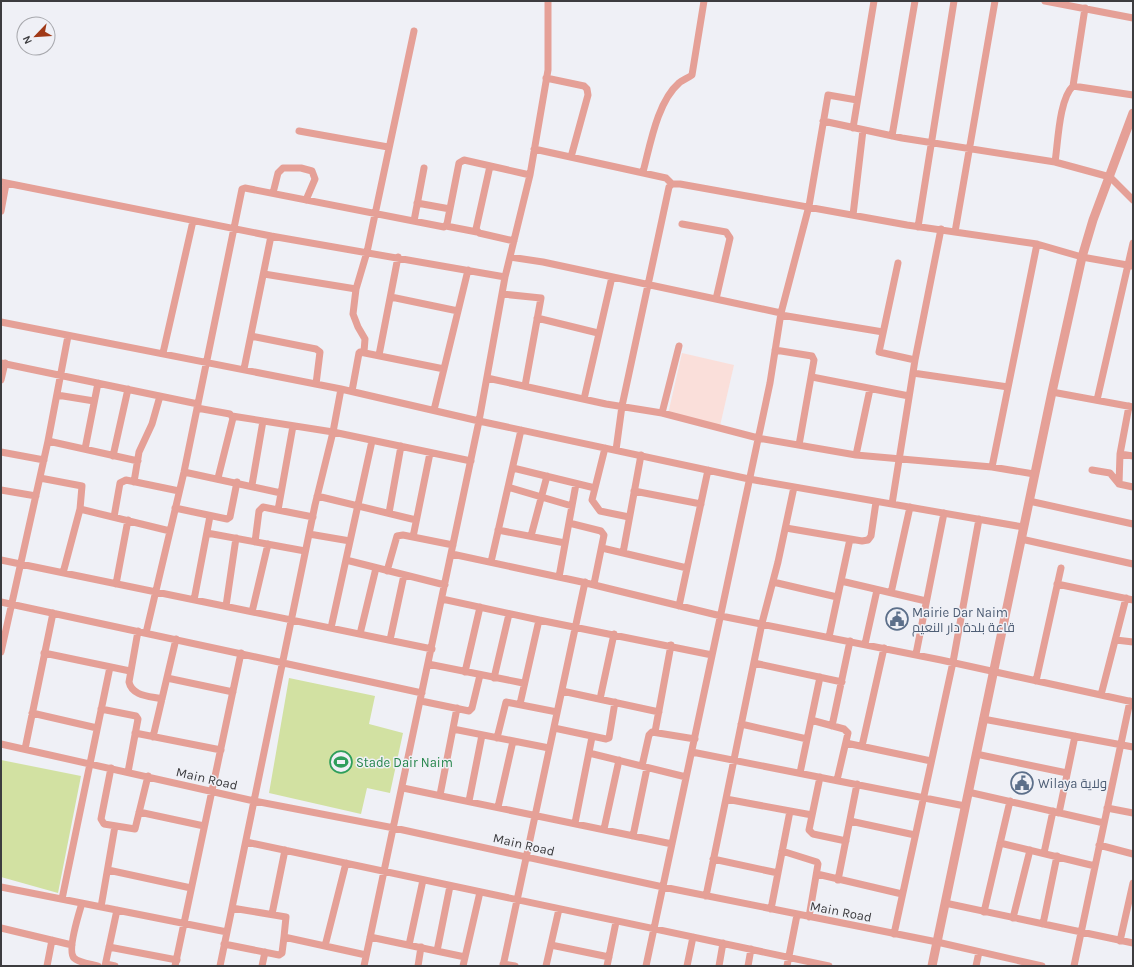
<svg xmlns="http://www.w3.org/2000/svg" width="1134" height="967" viewBox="0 0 1134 967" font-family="Karla,Cairo,sans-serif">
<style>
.education{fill:#fadfda}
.green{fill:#d2e1a2}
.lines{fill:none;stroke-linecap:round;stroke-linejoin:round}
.minor{stroke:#e5a097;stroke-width:7}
.tertiary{stroke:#e5a097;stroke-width:9}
.labels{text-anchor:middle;stroke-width:3;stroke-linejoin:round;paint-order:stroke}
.service-label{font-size:13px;fill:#4e5e75;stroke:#eff0f6;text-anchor:start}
.leisure-label{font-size:13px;fill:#27864d;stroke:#eff0f6;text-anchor:start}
.street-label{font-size:13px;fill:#3c3c3f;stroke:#eff0f6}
</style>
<rect width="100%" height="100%" fill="#eff0f6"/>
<path class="education" d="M682 353 734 365 720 426 668 414Z"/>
<path class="green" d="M289 678 375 696 369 724 403 733 390 793 367 788 361 814 269 793Z
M1 760 81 776 58 893 1 877Z"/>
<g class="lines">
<path class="minor" d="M1045 1 1133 18
M546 78 584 86 587 89 588 95 571 157
M1073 86 1085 8
M823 121 902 138 1055 162 1110 177 1133 200
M853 128 874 1
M299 131 388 147
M892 136 915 1
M534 149 666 178 672 184
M1055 162C1058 143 1059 99 1073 86L1133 95
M490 166 476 229 479 233 514 241
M643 172C650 146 657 102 679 83 682 80 688 78 692 75L704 1
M1 182 271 236 505 277 530 175 548 70V1
M273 193 278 173 283 168H301L312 171 315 179 306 200
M417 203 450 209
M1 211 6 184
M853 215 863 130
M414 221 424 168
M682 224 726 232 730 238 716 299
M446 226 477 232
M918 227 954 1
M955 232 995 1
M510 257 543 262 781 313
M898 263 879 352 915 360
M264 274 356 289
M502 294 541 298 525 386
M391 297 458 311
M781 315 883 332
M537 318 598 333
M1 322 341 389
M68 336 48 441 138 461
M251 336 316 349 320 352 316 384
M775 350 812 356 814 360 799 445
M364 352 365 339 358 327 353 314 356 289 367 252 414 31
M163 353 193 221
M379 355 398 257
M1 363 198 404
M244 369 271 236
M913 373 1008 387
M812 377 909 396
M487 378 606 404 662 413 758 438 856 455 992 467 1034 474
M1 380 5 363
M352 391 359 353 360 352 444 369
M1052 392 1133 407
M57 395 94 401
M584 399 612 277
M1097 400 1133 243
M197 408 230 414 233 418 218 478
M434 410 468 270
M662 413 679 346
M232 416 333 432 471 461
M605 448 592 500 600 511 629 517
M85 449 98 383
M616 450 622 406 669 187 672 184H680L907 225 1037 244 1082 257 1133 266
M1 452 44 460
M1120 454 1133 456
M856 455 870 389
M113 456 128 389
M992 467 1037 244
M513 468 595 488
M1092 470 1110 473 1119 484 1133 487
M184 472 281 493
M40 478 82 486 80 509 63 573
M134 482 139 452 152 424 160 396
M1119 484 1120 454 1129 406
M252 485 263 421
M508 487 572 506
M1 490 36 496
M634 491 701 504
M317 496 416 520
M1029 501 1133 524
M892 504 915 360 941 229
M175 508 227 519 230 517 237 482
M80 509 170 531
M278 510 293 426
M389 513 401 446
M114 517 120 483 126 480 179 491
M569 523 601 531 604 535 594 584
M786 528 862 541 868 540 871 536 876 502
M498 530 565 543
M207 533 305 551
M309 534 350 541
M531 536 547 476
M413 537 430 453
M1021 539 1133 564
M255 542 259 511 263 507 313 517
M602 548 687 568
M623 553 641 455
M452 554 582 582 721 616 941 660 1133 702
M1 560 432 649
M346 560 445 585
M491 562 521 430
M387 571 397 536 403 535 453 545
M559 577 576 484
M841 581 926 601
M773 582 837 597
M116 584 128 520
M1057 584 1133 600
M891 593 910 507
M442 599 539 620 712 655
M194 600 210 516
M1 602 422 693
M226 606 236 538
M679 606 708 470
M252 612 268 544
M331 628 372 441
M138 631 129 682C132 696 149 696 162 699
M146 633 184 472 242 189 245 188 444 227 447 224 459 163 464 160 530 175
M360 634 376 568
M829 637 850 539
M390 640 404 575
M1116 640 1133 642
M865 644 877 590
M1 652 48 441
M44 653 130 671
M916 654 944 513
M754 663 842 682
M428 664 523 683
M465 672 480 607
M167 678 233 692
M494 678 509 614
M1036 681 1061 568
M562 691 659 712
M1101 695 1126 598
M600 699 614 634
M421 701 469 711 472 708 480 675
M520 704 539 620
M101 709 136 716 138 719 128 772
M32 713 97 728
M983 719 1133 747
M811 720 844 729 848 733 837 780
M741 724 807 739
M832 726 850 641
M554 728 606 739 609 738 615 702
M453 729 549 748
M655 732 671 645
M135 733 221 750
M153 737 176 639
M497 738 506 702 557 712
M846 743 931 761
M1 744 254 801 394 828 663 887 937 942 1042 966
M862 746 884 648
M25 749 53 613
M692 752 965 806
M589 753 686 777
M976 754 1067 773
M642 766 649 735 652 732 695 739
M111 768 101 819 104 824 135 829 148 776
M800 773 820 677
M820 777 809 830 813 834 846 841
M403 788 672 844
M968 792 1104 823
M440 795 457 708
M726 799 812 815
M469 801 482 735
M498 807 513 741
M1107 808 1133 813
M139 812 204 826
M1059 813 1075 736
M850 821 915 835
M575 823 592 737
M604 829 619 760
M633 836 647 768
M246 842 829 966
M1000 843 1095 866
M1099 845 1133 854
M782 851 817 862 818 864 809 917
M1044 853 1053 811
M713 859 778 873
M108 870 191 888
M817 874 902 894
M838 880 857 784
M1 887 227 932
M706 896 762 623 778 562 794 487
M62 899 110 667
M82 903C79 913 67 951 74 958 79 963 91 964 98 966
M945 903 1133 943
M101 907 115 826
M232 908 286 917 284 937
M771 909 790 811
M984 912 1010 801
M272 914 285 850
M1013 918 1030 850
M1043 924 1057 856
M1 928 72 945
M894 934 953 662 979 519
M370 937 465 957
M1120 941 1133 883
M224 944 279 955 282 953 284 937 366 955
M409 945 423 880
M551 945 609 957
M325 946 346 863
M109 947 177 960
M437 951 450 886
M106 964 115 966
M503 964 515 966
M47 966 52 940
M105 966 117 910
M175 966 241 653
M220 966 315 505 333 432 341 389 479 421 749 479 1023 527
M262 966 265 952
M364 966 479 421 505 277
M418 966 421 947
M463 966 480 892
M503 966 585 582
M546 966 559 909
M607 966 616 922
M646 966 770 383 781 313 809 206 828 95 857 100
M687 966 693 937
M719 966 723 943
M748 966 751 949
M787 966 797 915
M976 966 979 952
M1074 966 1130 701"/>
<path class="tertiary" d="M932 966 1052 392 1082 257 1093 220 1133 113"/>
</g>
<defs>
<g id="civic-ring" transform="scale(1.15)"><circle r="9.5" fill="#eff0f6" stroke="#5c6f8a" stroke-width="1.5"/><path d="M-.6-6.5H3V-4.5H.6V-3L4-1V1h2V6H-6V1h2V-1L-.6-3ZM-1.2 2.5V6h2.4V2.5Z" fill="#5c6f8a"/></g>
<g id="stadium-ring" transform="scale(1.15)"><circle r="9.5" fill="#eff0f6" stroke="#2e9e5b" stroke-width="1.5"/><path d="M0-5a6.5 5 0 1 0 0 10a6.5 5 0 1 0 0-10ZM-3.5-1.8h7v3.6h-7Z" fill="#2e9e5b"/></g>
</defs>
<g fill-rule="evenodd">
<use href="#civic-ring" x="897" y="619"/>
<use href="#stadium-ring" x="341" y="762"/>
<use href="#civic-ring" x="1022" y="783"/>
</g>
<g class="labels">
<g class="service-label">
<text x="912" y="617">Mairie Dar Naim<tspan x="912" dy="15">قاعة بلدة دار النعيم</tspan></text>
<text x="1038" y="788">Wilaya ولاية</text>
</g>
<g class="leisure-label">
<text x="356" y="767">Stade Dair Naim</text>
</g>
<g class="street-label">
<text transform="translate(207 778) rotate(13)" y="5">Main Road</text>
<text transform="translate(524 844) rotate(13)" y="5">Main Road</text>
<text transform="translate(841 911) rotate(11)" y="5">Main Road</text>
</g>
</g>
<rect width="1134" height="967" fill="none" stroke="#3c3c3f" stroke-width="4"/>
<g transform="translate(36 36) rotate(245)"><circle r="19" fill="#eff0f6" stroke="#a7a8ad"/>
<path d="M0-3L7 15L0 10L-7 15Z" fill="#a03917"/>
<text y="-6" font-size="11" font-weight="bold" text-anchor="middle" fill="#3c3c3f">N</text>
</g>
</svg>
